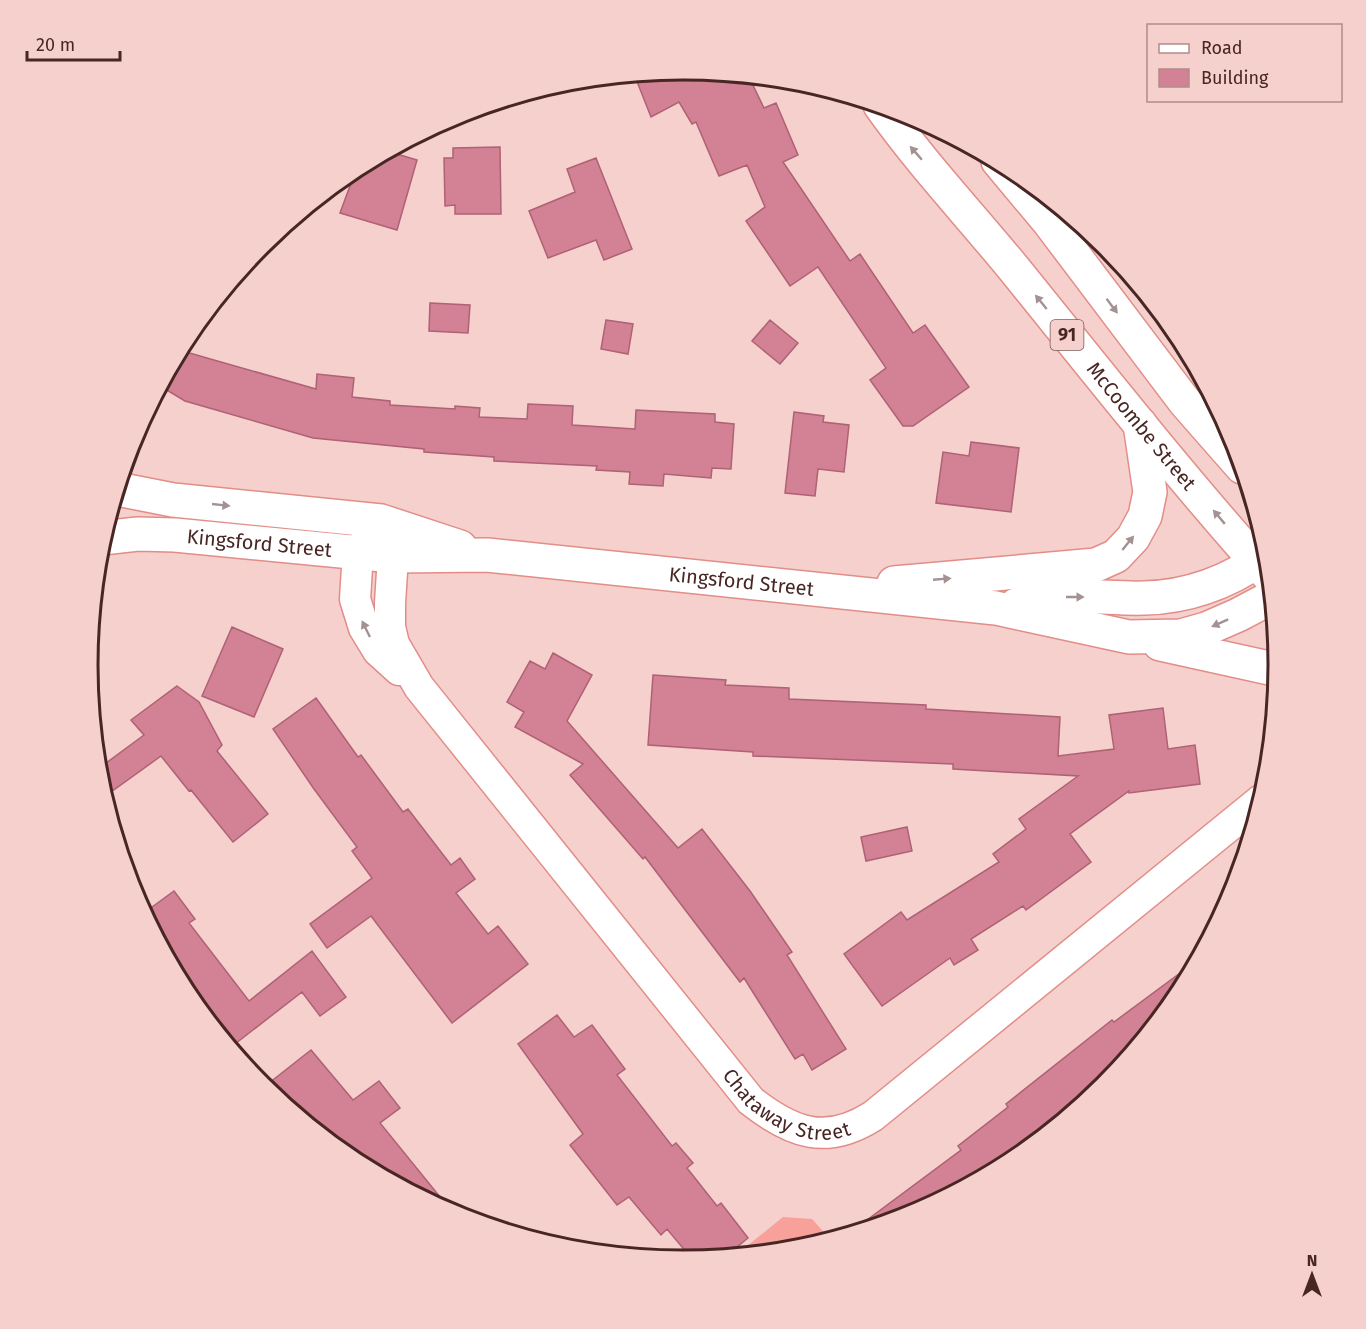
<svg xmlns="http://www.w3.org/2000/svg" width="1366" height="1329" viewBox="0 0 1366 1329" font-family="'Fira Sans',sans-serif">
<style>
.green{fill:#f8a19b}
.building{fill:#d38195;stroke:#af6175;stroke-width:1.5}
.lines{fill:none;stroke-linecap:round;stroke-linejoin:round}
.minor-casing{stroke:#e28d88;stroke-width:33}
.tertiary-casing{stroke:#e28d88;stroke-width:36}
.primary-casing{stroke:#e28d88;stroke-width:36}
.minor{stroke:#fff;stroke-width:30}
.tertiary{stroke:#fff;stroke-width:33}
.primary{stroke:#fff;stroke-width:33}
.oneway{fill:#a49292}
.labels{text-anchor:middle;stroke-width:6;stroke-linejoin:round;paint-order:stroke}
.shield{fill:#f5d0cd;stroke:#7c5957;stroke-width:1.5}
.shield-label{font-size:18px;font-weight:bold;fill:#482624}
.street-label{font-size:20px;fill:#482624;stroke:#f5d0cd}
.rim{fill:none;stroke:#482624;stroke-width:3}
</style>
<rect width="100%" height="100%" fill="#f5d0cd"/>
<path class="green" d="M783 1217 812 1219 830 1239 799 1249 736 1255Z"/>
<path class="building" d="M683 69 748 75 764 108 776 103 798 155 783 162 850 261 860 254 913 333 925 325 969 387 913 426H903L870 380 886 368 818 267 790 286 746 221 765 207 747 165 719 176 696 122 692 124 679 102 651 117 634 74Z
M500 147 501 214H455V205L445 206 444 158H453V148Z
M387 151 417 160 397 230 340 213 357 167Z
M596 158 632 249 604 260 596 240 548 258 529 211 575 192 567 169Z
M430 303 470 305 468 333 429 331Z
M606 320 633 324 628 354 601 349Z
M770 320 798 343 780 364 752 341Z
M179 350 316 389 317 374 354 378 352 397 390 401V405L455 409V406L480 408 479 417 527 419 528 404 573 406 572 425 635 429 636 410 715 414V422L734 424 731 469 712 468 711 478 664 474 663 486 629 484 630 472 596 470 597 466 494 461V457L424 452V449L313 438 185 401 160 386Z
M794 412 824 416 823 422 849 425 844 472 818 469 815 496 785 493Z
M971 442 1019 448 1011 512 936 503 943 452 969 456Z
M232 627 283 649 254 717 202 696Z
M553 653 592 675 567 721 678 848 702 829 750 891 792 952 787 955 846 1049 812 1070 803 1054 795 1059 744 978 740 982 645 857 643 859 570 775 583 764 515 727 524 712 507 702 530 661 545 669Z
M653 675 726 680 725 685 789 688V699L926 705V709L1060 717 1058 756 1114 749 1109 715 1163 708 1168 749 1195 745 1200 784 1129 793V791L1070 834 1091 862 1026 910 1023 906 971 939 978 950 954 965 950 958 882 1006 844 954 901 912 907 920 999 862 993 854 1026 829 1019 819 1078 776 953 769V764L753 756V752L648 745Z
M177 686 199 702 222 745 217 751 268 814 233 842 191 790 189 791 161 756 104 797 98 769 144 735 131 720Z
M316 698 358 757 361 755 403 812 408 809 451 865 460 858 475 879 456 893 488 934 498 926 528 964 452 1023 371 916 327 948 310 924 372 878 352 851 357 847 314 789 273 729Z
M907 827 912 851 866 861 861 837Z
M174 891 195 919 189 923 249 1001 312 951 346 997 320 1016 302 992 231 1047 188 995 144 913Z
M1191 965 1193 967 1178 996 1104 1086 1014 1160 911 1215 861 1230 859 1226 961 1150 958 1146 1008 1107 1006 1104 1112 1020 1114 1022Z
M557 1015 574 1037 592 1025 625 1069 617 1075 672 1146 676 1143 693 1163 687 1168 717 1206 721 1203 748 1238 726 1256 692 1259 667 1229 661 1235 629 1197 617 1205 570 1145 583 1134 518 1044Z
M311 1050 353 1100 379 1081 400 1108 380 1123 453 1213 352 1159 264 1087Z"/>
<g class="lines">
<g class="minor-casing">
<g id="minor">
<path d="M372 533 358 552 355 599 364 628 378 651 399 670"/>
<path id="s1" d="M385 533 393 556 390 603V627L394 644 419 687 751 1101C792 1133 826 1146 873 1116L1261 800"/>
</g>
</g>
<g class="tertiary-casing">
<g id="tertiary">
<path d="M117 489 173 500 381 521 460 547"/>
<path id="s2" d="M102 538 138 534 175 535 393 556 487 555 996 608 1129 637 1181 636 1206 629 1238 615 1272 597"/>
<path d="M894 583 1096 565 1116 556 1133 538 1145 516 1150 492 1140 424"/>
<path d="M1016 605C1032 602 1049 599 1066 597 1092 595 1118 599 1144 598 1191 597 1231 581 1268 554"/>
<path d="M1160 644 1278 670"/>
</g>
</g>
<g class="primary-casing">
<g id="primary">
<path id="s3" d="M880 105C921 163 970 215 1015 270 1099 374 1181 478 1270 577"/>
<path d="M998 161 1049 222 1185 402 1242 467"/>
</g>
</g>
<use href="#minor" class="minor"/>
<use href="#tertiary" class="tertiary"/>
<use href="#primary" class="primary"/>
</g>
<defs><path id="oneway-solid" d="M-6-.8H1V-3.2L6.5 0L1 3.2V.8H-6Z" transform="scale(1.5)"/></defs>
<g class="oneway">
<use href="#oneway-solid" transform="translate(916 153) rotate(-131)"/>
<use href="#oneway-solid" transform="translate(1041 302) rotate(-129)"/>
<use href="#oneway-solid" transform="translate(1112 306) rotate(53)"/>
<use href="#oneway-solid" transform="translate(221 505) rotate(6)"/>
<use href="#oneway-solid" transform="translate(1219 517) rotate(-130)"/>
<use href="#oneway-solid" transform="translate(1128 543) rotate(-51)"/>
<use href="#oneway-solid" transform="translate(942 579) rotate(-5)"/>
<use href="#oneway-solid" transform="translate(1075 597)"/>
<use href="#oneway-solid" transform="translate(1220 623) rotate(156)"/>
<use href="#oneway-solid" transform="translate(366 629) rotate(-116)"/>
</g>
<g class="labels">
<rect class="shield" x="1050.5" y="320" width="33" height="30" rx="4.5"/>
<g class="shield-label">
<text x="1067" y="341">91</text>
</g>
<g class="street-label">
<text dy="7" stroke="none"><textPath href="#s3" startOffset="414">McCoombe Street</textPath></text>
<text dy="7" stroke="none"><textPath href="#s2" startOffset="158">Kingsford Street</textPath></text>
<text dy="7" stroke="none"><textPath href="#s2" startOffset="642">Kingsford Street</textPath></text>
<text dy="7" stroke="none"><textPath href="#s1" startOffset="728">Chataway Street</textPath></text>
</g>
</g>
<path d="M0 0H1366V1329H0ZM98 665a585 585 0 1 1 1170 0a585 585 0 1 1-1170 0Z" fill="#f5d0cd" fill-rule="evenodd"/>
<path class="rim" d="M98 665a585 585 0 1 1 1170 0a585 585 0 1 1-1170 0Z"/>
<rect x="1147" y="24" width="195" height="78" fill="#f5d0cd" stroke="#b08c89" stroke-width="1.5"/>
<rect x="1159" y="44" width="30" height="9" fill="#ffffff" stroke="#b08c89" stroke-width="1.5"/>
<text x="1201" y="54" font-size="18" fill="#482624">Road</text>
<rect x="1159" y="69" width="30" height="18" fill="#d38195" stroke="#b08c89" stroke-width="1.5"/>
<text x="1201" y="84" font-size="18" fill="#482624">Building</text>
<g transform="translate(1312 1275)" stroke="#f5d0cd" stroke-width="4.5" paint-order="stroke">
<path d="M0-4.5L10 22L0 15L-10 22Z" fill="#482624"/>
<text y="-9" font-size="16" font-weight="bold" text-anchor="middle" fill="#482624">N</text>
</g>
<path d="M27 51v9h93v-9" fill="none" stroke="#482624" stroke-width="3"/>
<text x="36" y="51" font-size="18" fill="#482624" stroke="#f5d0cd" stroke-width="4.5" paint-order="stroke">20 m</text>
</svg>
